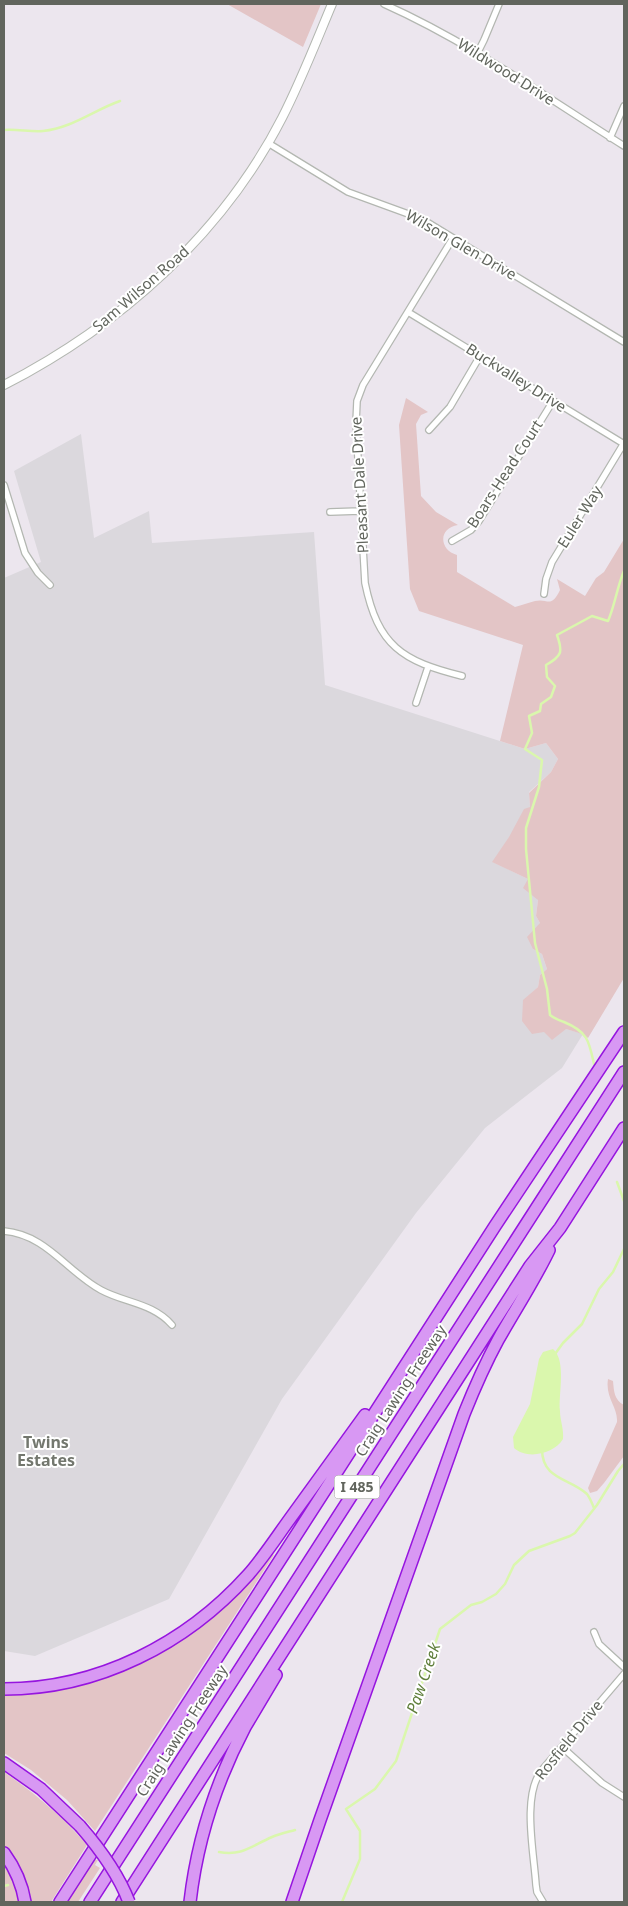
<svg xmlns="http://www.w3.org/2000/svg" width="628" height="1906" viewBox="0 0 628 1906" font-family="'Noto Sans',sans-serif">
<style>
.industrial{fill:#dbd8dd}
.green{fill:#e3c5c6}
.water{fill:#daf7ad}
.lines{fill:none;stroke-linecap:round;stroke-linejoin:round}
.stream{stroke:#daf7ad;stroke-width:2.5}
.minor-casing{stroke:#b3b7b1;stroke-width:8}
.tertiary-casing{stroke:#b3b7b1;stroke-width:10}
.motorway-casing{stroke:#9615df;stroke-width:14}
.minor{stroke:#fff;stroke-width:5.5}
.tertiary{stroke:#fff;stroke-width:8}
.motorway{stroke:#d898f3;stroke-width:11}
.motorway-bridge-casing{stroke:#9615df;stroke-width:14;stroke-linecap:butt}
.motorway-bridge{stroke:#d898f3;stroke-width:11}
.labels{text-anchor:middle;stroke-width:4;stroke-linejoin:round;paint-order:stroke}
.shield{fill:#fff;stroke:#90938e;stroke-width:1}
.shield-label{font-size:14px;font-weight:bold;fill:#61655d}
.street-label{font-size:15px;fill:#61655d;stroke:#fff}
.neighbourhood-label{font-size:16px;font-weight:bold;fill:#73776e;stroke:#fff}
.water-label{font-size:16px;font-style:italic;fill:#5f7e3b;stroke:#fff}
</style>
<rect width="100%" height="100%" fill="#ece6ee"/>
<path class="industrial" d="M81 434 94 538 149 511 152 543 314 532 325 685 525 749 546 743 558 759 551 772 529 792 530 807 493 862 528 879 538 900 536 916 540 923 533 949 542 954 547 969 540 975 538 987 524 1000 544 1032 566 1029 583 1034 562 1068 485 1128 416 1213 282 1399 169 1599 35 1656 4 1651V578L41 562 14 471Z"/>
<path class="green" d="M227 4H321L303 47Z
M406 398 428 412 421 415 416 424 421 496 436 512 458 525C438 528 439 550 457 555V572L515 607C522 605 528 603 535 601 548 598 551 609 560 590L557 579 585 596 596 578 604 572 624 539V978L588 1038 582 1034 566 1029 552 1040 544 1032 532 1034 522 1021 523 1000 538 987 540 975 547 969 542 954 533 949 527 937 540 923 536 916 538 900 523 888 528 879 492 862 509 837 524 809 530 807 529 793 551 772 558 759 546 743 525 749 500 741 523 645 419 611 410 589 399 425Z
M608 1379 613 1381C614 1391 614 1400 624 1405V1456L604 1483 597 1491 590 1493 588 1488 591 1481 617 1422C618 1407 605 1398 608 1379Z
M271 1553 274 1555 95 1831 67 1800 31 1770 4 1753V1693C73 1698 180 1652 229 1602 244 1587 257 1569 271 1553Z
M4 1772C36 1794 64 1818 87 1845L51 1902H30C30 1881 18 1861 4 1846Z
M96 1857 95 1860H98L95 1865 100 1868 78 1902H67L90 1864H92Z
M4 1858 22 1902H4Z"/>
<path class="water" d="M553 1349C567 1361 558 1395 560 1411 560 1420 564 1429 563 1439 554 1454 527 1460 514 1448L513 1437 530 1404 539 1359 543 1352Z"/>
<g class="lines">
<path class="stream" d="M4 130C17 129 31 132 43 131 72 128 94 110 120 101
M594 1064C589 1041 588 1032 564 1022 558 1020 555 1019 550 1015L547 989 535 943 526 849V828L539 787 542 760 525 749 532 733 529 716 540 711 541 704 551 697 555 686 547 677 546 665C562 656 563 652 557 635L592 616 608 621C615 605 617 587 624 571
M617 1182 624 1201
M555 1354 563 1343 582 1324 599 1289 613 1272 624 1249
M542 1449C542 1480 570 1478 587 1494 590 1498 592 1503 594 1508
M219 1852C243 1856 251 1846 272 1837 279 1834 288 1832 295 1830
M4 1886 8 1885
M342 1902 360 1859V1831L346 1809 375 1789 396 1761 440 1629 471 1605 482 1602 496 1594 505 1584 514 1565 529 1551 570 1536 575 1533 597 1505 618 1471 624 1464"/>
<g class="minor-casing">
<path id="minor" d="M384 4C469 42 546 97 624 146
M477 54 484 40 499 4
M610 138 624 106
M268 143 348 192 422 219 624 342
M453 238 363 385 357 401 356 423 365 583C378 646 402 661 462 676
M408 312 624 444
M429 430 450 407 480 356
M4 485 25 553 38 573 50 585
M330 512 360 511
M452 541 471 530 479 521 553 401
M544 594 546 579 552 562 624 443
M416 703 428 667
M4 1231C47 1235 66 1271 101 1290 125 1303 153 1303 172 1325
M594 1632 599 1644 624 1667
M562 1747 602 1783 624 1797
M543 1902 537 1892 536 1885C534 1853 522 1797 541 1771L624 1674"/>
</g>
<g class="tertiary-casing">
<path id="tertiary" d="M4 385C119 326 222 235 282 118 301 81 316 42 332 4"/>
</g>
<g class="motorway-casing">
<path id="motorway" d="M4 1689C98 1689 186 1644 248 1575 263 1558 276 1538 289 1520 314 1485 340 1450 365 1415
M4 1763 41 1789 80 1826
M4 1853C15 1868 22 1884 25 1902
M60 1902 495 1226 624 1032
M90 1902 624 1072
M122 1902 530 1266 560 1228 624 1128
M190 1902C197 1841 216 1782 245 1727 255 1710 266 1692 276 1675
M292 1902 320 1820 464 1414C474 1389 485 1364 498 1340 515 1310 534 1281 549 1250"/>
</g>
<use href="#minor" class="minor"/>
<use href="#tertiary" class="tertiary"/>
<use href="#motorway" class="motorway"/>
<g class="motorway-bridge-casing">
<path id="motorway-bridge" d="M80 1826C100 1849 118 1873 129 1902"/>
</g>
<use href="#motorway-bridge" class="motorway-bridge"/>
</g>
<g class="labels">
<rect class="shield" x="334.5" y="1475.5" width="45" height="23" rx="4"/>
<g class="shield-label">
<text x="357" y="1492">I 485</text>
</g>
<g class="street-label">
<text transform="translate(506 72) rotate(32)" y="5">Wildwood Drive</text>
<text transform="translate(461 245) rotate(30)" y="5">Wilson Glen Drive</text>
<text transform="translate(141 289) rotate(-41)" y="5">Sam Wilson Road</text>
<text transform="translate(516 378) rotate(32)" y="5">Buckvalley Drive</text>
<text transform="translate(505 474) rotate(-57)" y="5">Boars Head Court</text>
<text transform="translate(360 485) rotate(-93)" y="5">Pleasant Dale Drive</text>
<text transform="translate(580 517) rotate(-58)" y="5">Euler Way</text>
<text transform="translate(401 1391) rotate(-57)" y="5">Craig Lawing Freeway</text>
<text transform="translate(182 1731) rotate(-57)" y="5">Craig Lawing Freeway</text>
<text transform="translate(569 1740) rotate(-51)" y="5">Rosfield Drive</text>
</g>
<g class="neighbourhood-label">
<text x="46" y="1448">Twins<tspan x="46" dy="18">Estates</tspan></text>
</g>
<g class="water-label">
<text transform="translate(423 1678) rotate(-71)" y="6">Paw Creek</text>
</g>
</g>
<rect width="628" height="1906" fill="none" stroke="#61655d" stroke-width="10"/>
</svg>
